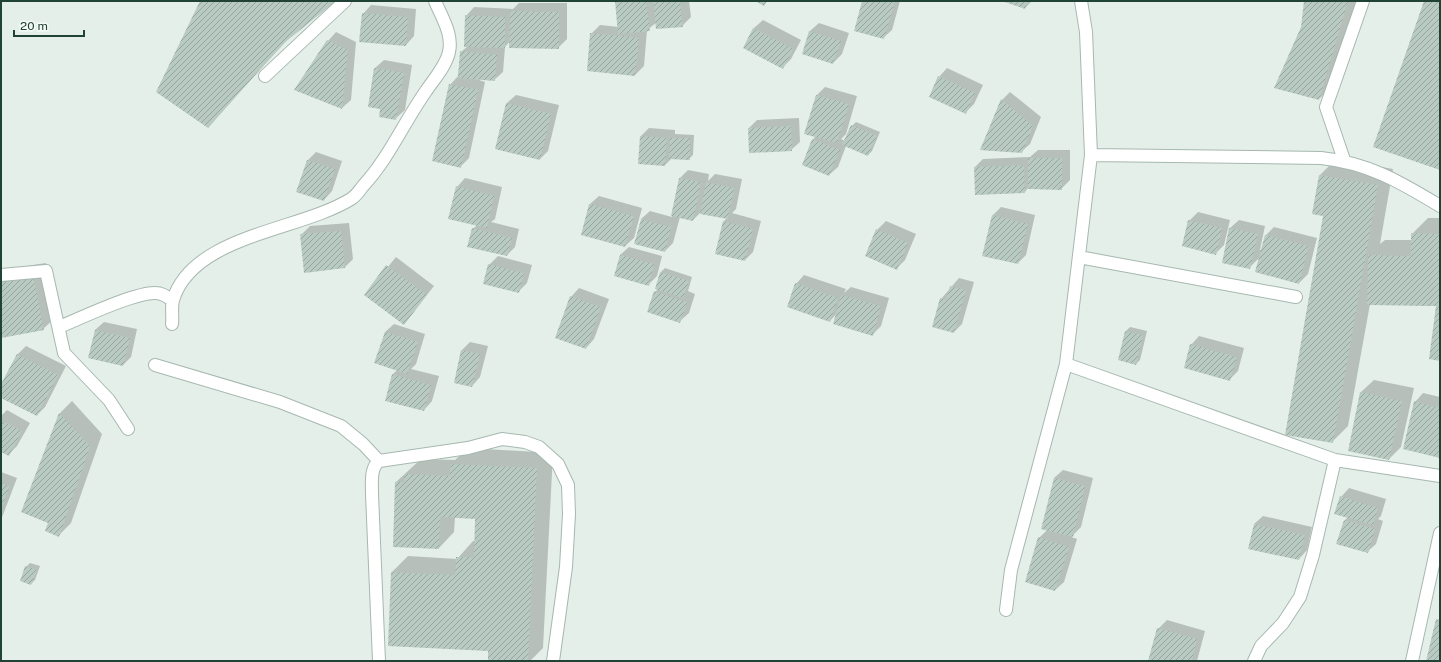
<svg xmlns="http://www.w3.org/2000/svg" width="1441" height="662" viewBox="0 0 1441 662" font-family="'Public Sans',sans-serif">
<style>
.shadow{fill:#0003}
.building{fill:url(#building-hatch)}
.lines{fill:none;stroke-linecap:round;stroke-linejoin:round}
.minor-casing{stroke:#a6b8b0;stroke-width:14}
.minor{stroke:#fff;stroke-width:12}
</style>
<defs>
<pattern id="building-hatch" width="6" height="6" patternUnits="userSpaceOnUse"><rect width="6" height="6" fill="#b8cac2"/><path d="M-1 1l2-2M0 6l6-6M5 7l2-2" fill="none" stroke="#95a69e"/></pattern>
</defs>
<rect width="100%" height="100%" fill="#e4efe9"/>
<path class="shadow" d="M201 1H334L290 37 208 126Z
M616 1H689L691 17 682 26 656 23 647 30 644 66 635 75 591 34 600 25 619 27Z
M863 1H900L892 30 883 38Z
M1004 1H1032L1025 8Z
M1305 1H1358L1335 84 1319 99 1302 28Z
M519 3H567V39L559 47 510 41 505 47 503 72 494 80 476 79 485 82 469 158 460 167 450 85 458 76 461 52 468 46 466 16 474 7 513 9Z
M371 5 416 9 414 36 406 45 363 14Z
M763 20 801 40 791 59 782 68 744 48 754 28Z
M819 23 849 33 842 54 833 63 803 53 810 31Z
M336 32 356 42 351 100 342 108 296 89 328 41Z
M384 60 412 65 405 110 396 118 381 108 375 68Z
M947 68 983 85 974 104 966 112 939 77Z
M825 87 857 96 846 134 841 139 845 141 852 126 856 122 880 132 872 151 868 155 846 146 838 167 829 175 813 139 816 136 806 133 817 95Z
M1010 92 1041 117 1030 144 1021 152 982 150 1002 100Z
M516 95 559 105 548 151 540 159 496 148 507 103Z
M799 118 800 142 791 150 749 128 757 120Z
M649 128 675 130V134L694 135 693 155 689 159 672 158 665 165 641 136Z
M1038 150H1070V180L1061 189 1028 188 1025 192 975 167 983 159 1030 157Z
M316 152 342 161 332 191 324 200 307 161Z
M1336 159 1393 169 1380 244 1385 240H1412V234L1428 218H1440V360L1437 306 1370 304 1348 426 1332 442 1324 215 1313 213 1320 175Z
M688 170 709 174 708 181 715 174 742 179 736 209 732 213 761 221 753 252 745 260 723 222 727 218 700 213 693 220 680 217 673 243 665 251 641 219 650 211 672 217 680 178Z
M465 178 502 187 495 219 491 222 519 229 515 247 507 255 473 229 477 225 457 187Z
M599 196 642 208 634 238 625 246 582 234 590 204Z
M1001 207 1035 215 1026 255 1018 263 992 216Z
M1198 212 1230 220 1224 245 1215 254 1189 221Z
M1239 220 1265 226 1260 250H1262L1266 235 1274 227 1317 238 1308 274 1299 283 1260 257 1249 268 1230 228Z
M886 221 916 234 905 260 896 269 877 230Z
M349 223 353 259 344 268 301 235 310 226Z
M629 247 662 256 657 276 648 285 620 255Z
M498 256 532 265 527 283 518 292 489 265Z
M396 257 434 286 404 324 365 295Z
M46 263 56 317 43 329 1 337V270Z
M665 268 692 277 688 291 695 294 689 313 680 321 655 292 658 289 661 272Z
M804 275 846 289 844 293 851 287 889 298 881 326 872 335 837 313 830 321 796 284Z
M959 278 974 282 962 324 954 332 941 299Z
M579 288 609 299 594 339 586 348 571 297Z
M104 322 137 329 131 357 123 365 95 330Z
M394 324 425 334 416 364 411 369 439 376 432 401 424 410 393 374 398 369 376 362 385 332Z
M1130 327 1147 331 1140 360 1136 364 1126 331Z
M1199 336 1244 348 1238 371 1230 379 1191 345Z
M470 342 488 346 480 377 472 386 462 350Z
M26 346 66 366 45 407 37 415 1 397V387L18 354Z
M1374 380 1414 388 1401 447 1389 459 1349 450 1361 392Z
M1423 393 1440 397V457L1415 402Z
M72 401 102 434 71 523 59 535 49 522 22 512 60 413Z
M7 410 30 423 17 446 8 455 1 450V416Z
M468 448 553 453 543 648 530 661H489V650L392 572 408 556 457 559 473 541H475L477 518 455 517 454 532 439 548 396 482 421 459 455 460Z
M1063 470 1093 478 1081 527 1071 537 1077 539 1064 582 1055 590 1039 538 1048 529 1054 478Z
M1 472 17 478 1 520Z
M1349 488 1386 499 1381 516 1378 519 1383 521 1376 544 1367 552 1345 520 1348 517 1341 497Z
M1263 516 1312 527 1307 550 1299 559 1254 524Z
M30 563 40 566 35 580 31 584 26 567Z
M1167 620 1205 631 1197 661H1149L1158 629Z"/>
<path class="building" d="M200 1H336L284 43 208 128 156 92Z
M615 1H646L650 31 618 34Z
M653 1H680L683 27 656 29Z
M755 1H767L764 6Z
M862 1H895L884 39 854 31Z
M1002 1H1028L1025 9Z
M1304 1H1348L1319 100 1274 88 1301 27Z
M1424 1H1440V170L1373 147Z
M510 11 559 12V49L509 48Z
M362 13 408 17 406 46 359 42Z
M465 15 505 17V48L464 47Z
M753 28 793 49 783 69 743 48Z
M809 31 841 41 833 64 802 54Z
M590 33 639 38 635 76 587 71Z
M327 40 348 50 342 109 294 90Z
M460 51 497 55 495 81 458 78Z
M374 68 404 73 396 120 379 117 380 109 368 107Z
M938 76 975 93 966 114 929 97Z
M449 84 478 90 461 168 432 161Z
M816 95 849 104 837 143 804 134Z
M1001 99 1033 126 1022 153 980 150Z
M506 103 551 114 540 160 495 149Z
M851 125 877 136 868 156 842 145Z
M791 126 792 151 749 153 748 128Z
M640 136 667 138 665 166 638 164Z
M670 138H690V160L669 159Z
M812 139 840 150 829 176 802 165Z
M1028 158H1062V190L1028 189Z
M307 160 335 169 324 201 296 192Z
M1024 165 1025 193 975 195 974 167Z
M1319 175 1378 185 1333 443 1285 435 1323 216 1312 214Z
M679 178 701 182 693 221 671 216Z
M706 182 734 188 728 219 700 214Z
M456 186 494 196 487 228 448 219Z
M589 204 634 216 625 247 581 235Z
M992 215 1028 224 1018 264 982 256Z
M641 219 671 227 665 252 634 244Z
M1188 220 1222 228 1216 255 1182 246Z
M723 221 753 229 745 261 715 254Z
M472 228 512 238 507 256 467 247Z
M1229 228 1258 234 1250 269 1222 263Z
M876 229 908 243 897 270 865 256Z
M341 231 345 268 304 273 300 234Z
M1411 233 1440 234V361L1429 359 1436 306 1367 305 1368 255 1411 256Z
M1265 235 1309 246 1299 284 1255 272Z
M620 255 654 264 649 286 614 276Z
M488 264 524 273 519 293 483 284Z
M386 265 427 295 404 325 364 295Z
M660 272 689 281 683 298 655 289Z
M33 275 44 330 1 338V280Z
M795 283 838 298 830 322 787 307Z
M950 286 966 290 954 333 932 327 940 298 946 300Z
M654 291 687 302 680 323 647 312Z
M841 295 881 306 873 336 833 324Z
M570 296 601 307 586 349 555 338Z
M95 330 130 338 123 366 88 358Z
M1125 331 1143 335 1136 365 1118 360Z
M385 332 418 342 407 374 374 363Z
M1190 344 1237 357 1230 381 1184 368Z
M461 350 480 354 472 387 454 383Z
M17 354 58 375 37 416 1 398V384Z
M392 374 431 385 424 411 385 401Z
M1360 392 1402 401 1389 460 1348 451Z
M1414 401 1440 408V458L1403 449Z
M59 413 90 446 59 537 45 531 48 523 21 512Z
M1 420 22 431 9 456 1 452Z
M451 464 537 468 528 661H488V651L388 646 391 572 455 575 456 557H474L475 519 440 517 439 549 393 547 395 482H404V474L450 476Z
M1054 478 1085 486 1073 537 1041 529Z
M1 483 10 486 1 508Z
M1340 496 1378 508 1373 525 1334 514Z
M1344 520 1375 529 1368 553 1336 544Z
M1254 524 1305 535 1299 560 1248 549Z
M1038 537 1069 547 1055 591 1025 582Z
M25 566 37 570 31 585 20 581Z
M1436 619 1440 620V661H1426Z
M1157 628 1197 639 1192 661H1148Z"/>
<g class="lines">
<g class="minor-casing">
<path id="minor" d="M265 76 345 1
M1091 155 1321 158C1369 163 1400 182 1440 206
M1344 160 1326 107 1363 1
M1079 257 1296 297
M1 275 46 271 64 353 109 400 128 429
M172 324C173 317 171 307 173 300 193 235 299 231 351 199 356 196 359 191 363 186 389 158 404 122 426 91 434 79 446 66 449 52 453 34 442 18 435 1
M59 327C81 318 135 292 156 293 162 293 168 297 173 301
M1066 364 1335 460 1440 476
M155 365 280 402 341 426 363 444 379 461
M1006 610 1011 570 1066 364 1091 155 1086 32 1081 1
M379 661 372 494C372 483 370 468 379 461L468 448 502 439 525 442 539 447 558 464 568 485 569 514 566 567 553 661
M1254 661 1261 646 1283 623 1300 597 1313 555 1335 460
M1412 661 1440 533"/>
</g>
<use href="#minor" class="minor"/>
</g>
<rect width="1441" height="662" fill="none" stroke="#214237" stroke-width="4"/>
<path d="M14 30v6h70v-6" fill="none" stroke="#214237" stroke-width="2"/>
<text x="20" y="30" font-size="12" fill="#214237" stroke="#f5faf7" stroke-width="3" paint-order="stroke">20 m</text>
</svg>
